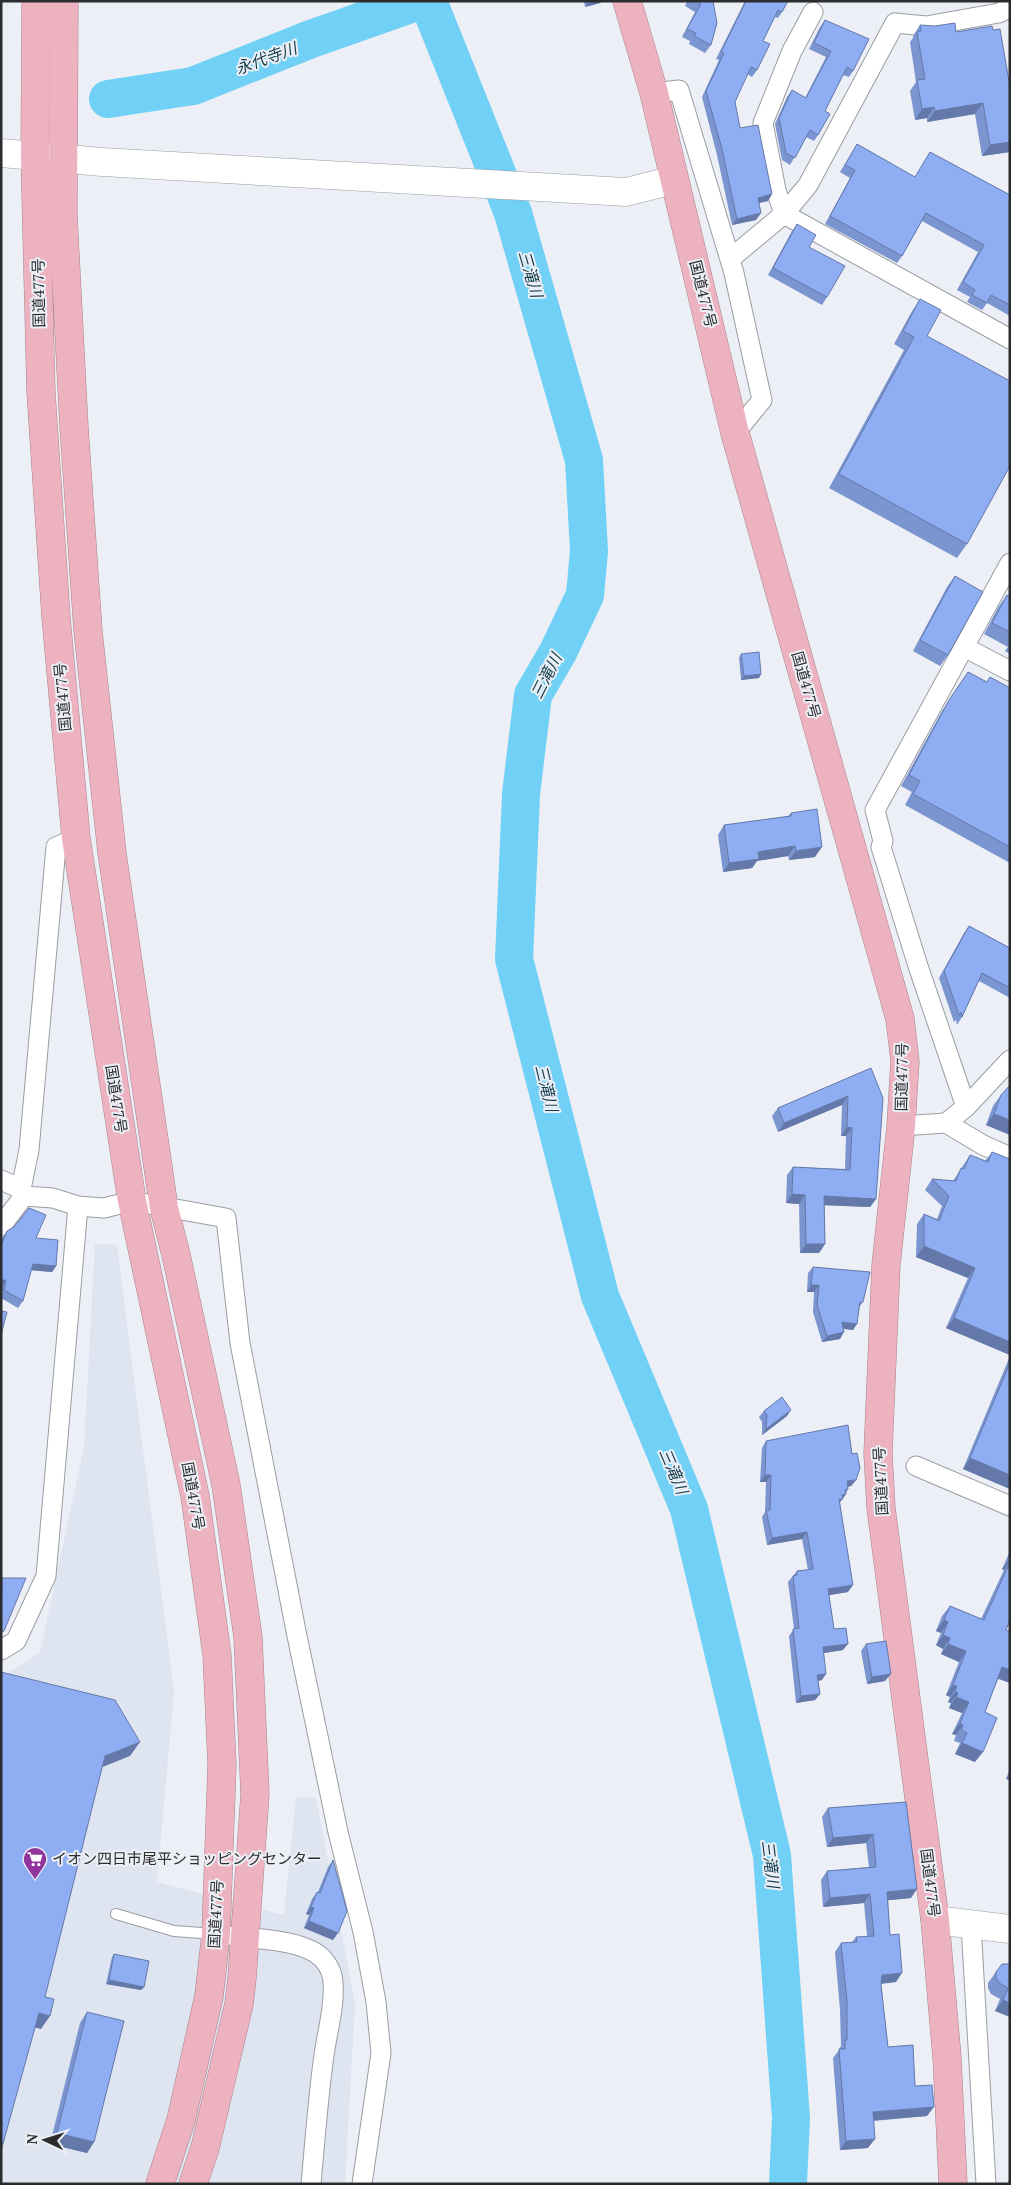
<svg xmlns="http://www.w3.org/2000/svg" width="1011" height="2185" viewBox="0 0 1011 2185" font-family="'PT Serif','Noto Sans JP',serif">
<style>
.built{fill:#dee4f0}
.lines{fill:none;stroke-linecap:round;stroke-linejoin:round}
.river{stroke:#71d0f6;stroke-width:38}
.lane-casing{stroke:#9a9da2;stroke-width:12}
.street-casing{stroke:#9a9da2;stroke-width:21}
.secondary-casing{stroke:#9a9da2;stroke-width:29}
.highway-casing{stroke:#a9838c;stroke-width:29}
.lane{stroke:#fff;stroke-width:10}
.street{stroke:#fff;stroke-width:19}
.secondary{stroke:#fff;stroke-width:28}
.highway{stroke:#edb2bf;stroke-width:28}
.wall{fill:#7b95d0}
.shaded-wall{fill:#6479a9}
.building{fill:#8fadf2;stroke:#6479a9}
.labels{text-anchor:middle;stroke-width:4;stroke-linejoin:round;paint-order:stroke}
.street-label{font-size:15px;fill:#2b2c2e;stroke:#eceff5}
.poi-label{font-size:15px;fill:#2b2c2e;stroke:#eceff5;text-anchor:start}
.water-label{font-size:16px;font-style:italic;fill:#113c4c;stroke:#eceff5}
</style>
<rect width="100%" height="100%" fill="#eceff5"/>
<path class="built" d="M95 1244 117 1245 174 1692 157 1882 284 1915 296 1797 316 1798 355 2003 345 2184H1V1677L40 1653 84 1447Z"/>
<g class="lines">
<path class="river" d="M428 1 513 213 584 460 589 551 585 595 558 652 533 695 521 794 514 959 600 1296 689 1509 772 1855 791 2118 788 2184
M108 99 193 86 311 39 419 1"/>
<g class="lane-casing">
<path id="lane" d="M116 1914 174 1931 215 1934"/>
</g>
<g class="street-casing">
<path id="street" d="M813 12 792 51 763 123 776 190 784 214 1010 339
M654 93 679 90 734 273 762 400 735 433
M730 259 784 214 808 185 895 23 926 26 999 13 1010 7
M964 647 1010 671
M966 1107 918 966 881 847 883 841 875 810 1010 563
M946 1123 983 1145 1010 1157
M901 1126 946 1123 966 1107 1010 1060
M1 1180 21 1189
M24 1196 53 1198 78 1206 104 1208 132 1201 226 1218 240 1343 296 1631 338 1832 363 1932 376 2002 381 2053 362 2184
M24 1196 21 1189 29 1150 56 847 76 838
M1 1226 24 1196
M916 1466 1010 1506
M1 1650 16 1641 46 1576 78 1206
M971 1925 986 2184
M233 1936C257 1939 306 1940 323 1959 329 1966 333 1975 333 1983 335 2007 327 2032 324 2055 318 2098 315 2141 311 2184"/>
</g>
<g class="secondary-casing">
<path id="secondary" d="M1 153 102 162 626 192 674 180
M935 1920 1010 1929"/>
</g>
<g class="highway-casing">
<path id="highway" d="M36 1 35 156 41 392 56 617 76 838 132 1201 195 1496 217 1655 222 1764 216 1934 209 1996 181 2120 160 2184
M64 1 63 215 74 427 88 631 112 853 164 1208 176 1255 226 1485 248 1637 255 1794 242 1978 239 2004 205 2148 193 2184
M627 1 654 93 735 433 900 1019 905 1061 901 1126 886 1265 878 1453 881 1508 935 1920 947 2058 953 2184"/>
</g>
<use href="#lane" class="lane"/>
<use href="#street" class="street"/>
<use href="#secondary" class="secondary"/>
<use href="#highway" class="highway"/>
</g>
<path class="wall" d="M584 1H602L600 3 585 7Z
M687 1H713L711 45 705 53 689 44 690 41 682 37 695 12 685 6Z
M745 1H788L782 12 778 18 775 17 763 41 757 70 752 77 747 74 735 102 740 128 772 194 768 201 759 203 756 220 732 225 717 155 702 97 719 60 716 59Z
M825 20 853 71 849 77 843 75 825 111 818 135 814 141 806 137 790 165 782 160 775 124 787 97 792 90 805 98 826 57 809 49 820 27Z
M920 25 956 32 993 30 1010 87V152L982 156 975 114 927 122V118L915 120 910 91 916 82 910 42 913 38V36Z
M857 144 915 177 930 152 1010 195V316L987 303 982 310 967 302 970 297 957 290 978 252 922 221 902 256 897 263 825 224 850 178 840 172Z
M797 224 809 247 827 297 822 305 768 275 792 231Z
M920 299 927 336 967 544 957 558 829 488 904 350 894 344 911 313Z
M955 576 948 655 940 666 913 651 947 587Z
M1007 595 1010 597V654L1005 651 1008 647 984 634 999 606Z
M741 654 761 674 759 678 741 680 739 658Z
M968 672 987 682 990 677 1010 688V863L905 805 912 792 901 786 942 711Z
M791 813 815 857 789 860 788 856 757 861 752 868 723 872 718 835 724 825 788 816Z
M969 926 1010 948V998L979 981 962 1017 957 1025 956 1020 954 1022 939 978 964 933Z
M871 1068 876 1199 870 1207 824 1205 825 1244 819 1253H800L799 1204 786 1203 787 1175 793 1167 845 1169 846 1136H841L842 1105 778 1132 772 1116 778 1108Z
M1001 1095 1010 1135 986 1125 993 1106Z
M992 1152 1010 1159V1355L946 1328 968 1278 916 1257 917 1224 924 1214 937 1219 942 1206 925 1190 932 1179 953 1181 970 1155 985 1161Z
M7 1231 36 1238 56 1266 52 1272 31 1270 23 1301 18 1308 1 1298V1240Z
M813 1267 863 1302 859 1307 853 1330 844 1329 840 1339 822 1342 813 1312 814 1292H807L808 1273Z
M1010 1356V1489L963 1469Z
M764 1411 787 1416 762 1435V1422L759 1417Z
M766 1441 856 1480 851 1486 848 1487 846 1493V1494L840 1502 848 1592 829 1595 834 1629 843 1650 824 1653 822 1680 818 1681 820 1694 815 1700 796 1703 789 1636 794 1629 788 1582 797 1571 808 1570 802 1539 767 1545 762 1517 765 1512 766 1482H760L762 1448Z
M1010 1551V1621L1006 1630 1010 1632V1683L998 1679 985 1712 975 1762 955 1754 960 1743 954 1741 956 1735 952 1734 962 1713 949 1708 951 1703 948 1702 950 1697 946 1695 959 1662 941 1654 943 1649 936 1645 941 1633 936 1631 942 1616 950 1606 981 1619 1004 1570 1002 1569Z
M866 1644 885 1681 867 1684 861 1651Z
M1010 1769V1780L1006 1779Z
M906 1802 911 1898 888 1900 890 1935 896 1982 881 1984 888 2047 915 2086 927 2116 873 2121 868 2148 840 2150 833 2058 839 2050V2049L841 2046 840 2010 835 1952 841 1943 852 1942 856 1937 867 1936 864 1903 823 1907 821 1880 827 1871 869 1867 866 1843 827 1847 822 1817 828 1808Z
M333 1860V1940L304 1928 309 1915 306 1914 312 1899 317 1892H318L328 1867Z
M114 1954 144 1987 141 1990 106 1984 112 1957Z
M1010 1964V2017L995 2011 1000 1999 991 1994 988 1988V1983L996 1972Z
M87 2012 94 2142 87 2153 50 2144 80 2023Z
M1010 2177V2184H1007Z"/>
<path class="shaded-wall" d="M595 1H602L600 3 585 7 588 3Z
M983 103 975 114 927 122 935 111Z
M934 107 927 118 915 120 922 109Z
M1010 142V152L982 156 990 145Z
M772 194 768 201 753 204 758 198Z
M761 213 756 220 732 225 737 219Z
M761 674 759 678 741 680 744 676Z
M795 846 788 856 757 861 752 868 723 872 729 863 758 852Z
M822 847 815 857 789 860 796 851Z
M848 1096 842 1105 778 1132 784 1123Z
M994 1114 1010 1120V1135L986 1125Z
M847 1127 852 1128 846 1136H841Z
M792 1194 805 1195 799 1204 786 1203Z
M824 1196 876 1199 870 1207 818 1205Z
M806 1244H825L819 1253H800Z
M924 1246 975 1268 968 1278 916 1257Z
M33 1264 56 1266 52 1272 28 1270Z
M1 1279 6 1281 2 1287H1Z
M811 1285H819L814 1292H807Z
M954 1318 1010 1342V1355L946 1328Z
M842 1322 857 1324 853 1330 838 1328Z
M844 1332 840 1339 822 1342 827 1336Z
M791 1410 787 1416 762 1435 766 1429Z
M970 1458 1010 1475V1489L963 1469Z
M765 1475H771L766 1482H760Z
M856 1480 851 1486 842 1488 847 1481Z
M848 1489 845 1494H846L838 1505 835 1506 845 1490Z
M807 1532 802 1539 767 1545 772 1538Z
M1010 1559V1561L1004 1570 1002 1569Z
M853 1585 848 1592 824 1596 828 1589Z
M944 1620 948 1622 941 1633 936 1631Z
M943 1635 950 1638 943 1649 936 1645Z
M848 1644 843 1650 818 1654 823 1647Z
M948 1644 966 1651 959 1662 941 1654Z
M1002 1667 1010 1670V1683L995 1677Z
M826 1674 822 1680 813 1682 817 1675Z
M891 1674 885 1681 867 1684 872 1677Z
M953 1685 957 1686 950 1697 946 1695Z
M955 1692 958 1693 951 1703 948 1702Z
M820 1694 815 1700 796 1703 801 1696Z
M956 1697 969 1702 962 1713 949 1708Z
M960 1723 963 1725 956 1735 952 1734Z
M140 1742 130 1756 95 1770 105 1756Z
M962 1743 983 1752 975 1762 955 1754Z
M1010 1773V1780L1006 1779Z
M873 1834 866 1843 827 1847 833 1838Z
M917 1889 911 1898 881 1901 887 1892Z
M870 1894 864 1903 823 1907 830 1898Z
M311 1907 314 1908 309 1915 306 1914Z
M309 1921 338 1933 333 1940 304 1928Z
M902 1973 896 1982 875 1984 882 1975Z
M109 1980 144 1987 141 1990 106 1984Z
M1003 2000 1010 2003V2017L995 2011Z
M39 2013 50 2016 41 2029 29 2026Z
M934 2107 927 2116 867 2121 873 2112Z
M57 2133 94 2142 87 2153 50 2144Z
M875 2139 868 2148 840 2150 846 2141Z"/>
<path class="building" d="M696 1H713L717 23 711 45 694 36 696 33 687 29 701 4Z
M746 1H788L782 12 778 10 763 41 770 44 757 70 751 67 735 102 740 128 758 125 772 194 758 198 761 213 737 219 722 149 706 91 724 53 721 52Z
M825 20 869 39 853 71 847 67 825 111 830 114 818 135 810 130 795 158 786 153 779 118 792 90 806 98 831 51 814 43Z
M955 23 956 32 992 26 993 30 1000 29 1010 87V142L990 145 983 103 935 111 934 107 922 109 917 80 925 79 917 32 921 31 920 25 935 26Z
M857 144 915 177 930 152 1010 195V305L991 295 987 303 972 295 975 290 963 282 984 245 926 213 902 256 830 216 855 170 845 165Z
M797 224 816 235 809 247 845 266 827 297 773 268Z
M920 299 941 310 927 336 1010 381V466L967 544 839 474 914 337 903 331Z
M955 576 983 592 948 655 920 640Z
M1007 595 1010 597V632L992 623Z
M759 652 761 674 744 676 741 654Z
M968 672 987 682 990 677 1010 688V847L913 794 920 781 909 775 949 700Z
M817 809 822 847 796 851 795 846 758 852 759 859 729 863 724 825 791 816V813Z
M969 926 1010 948V988L982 973 962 1017 961 1012 959 1015 944 971Z
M871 1068 883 1098 876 1199 824 1196 825 1244H806L805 1195 792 1194 793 1167 850 1170 852 1128 847 1127 848 1096 784 1123 778 1108Z
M1010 1085V1120L994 1114 1001 1095Z
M992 1152 1010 1159V1342L954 1318 975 1268 924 1246V1214L939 1221 949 1196 932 1179 956 1181 961 1168 964 1169 970 1155 988 1162Z
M29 1208 46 1215 36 1238 58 1240 56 1266 33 1264 23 1301 4 1290 6 1281 1 1279V1246L7 1231 14 1227Z
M813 1267 870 1272 863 1302H860L857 1324 842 1322 844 1332 827 1336 817 1305 819 1285H811Z
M1 1311 7 1312 1 1335Z
M1010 1363V1475L970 1458Z
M782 1397 791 1410 766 1429 767 1415 764 1411Z
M848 1425 852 1454 857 1453 860 1468 856 1480 847 1481 848 1489 845 1490 846 1494 842 1495 843 1499H839L853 1585 828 1589 834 1629 846 1628 848 1644 823 1647 826 1674 817 1675 820 1694 801 1696 793 1629 799 1628 793 1576 797 1575V1571L813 1569 807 1532 772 1538 766 1510H770L771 1475H765L766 1441Z
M1010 1562V1620L1006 1630 1010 1632V1670L1002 1667 985 1712 997 1718 983 1752 962 1743 967 1733 961 1730 963 1725 960 1723 969 1702 956 1697 958 1693 955 1692 957 1686 953 1685 966 1651 948 1644 950 1638 943 1635 948 1622 944 1620 950 1606 984 1620Z
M2 1578H26L4 1631 1 1632Z
M886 1641 891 1674 872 1677 866 1644Z
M1 1672 115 1700 140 1742 105 1756 45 1997 54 1999 50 2016 39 2013 1 2151Z
M906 1802 917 1889 887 1892 890 1935 899 1934 902 1973 882 1975 881 1985 888 2047 913 2045 915 2086 932 2085 934 2107 873 2112 875 2139 846 2141 839 2049H845V2040H847V2001L841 1943 857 1942 856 1937 874 1936 870 1894 830 1898 827 1871 876 1867 873 1834 833 1838 828 1808Z
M333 1860 347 1911 338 1933 309 1921 314 1908 311 1907 317 1892 320 1893Z
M114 1954 149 1961 144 1987 109 1980Z
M1002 1964H1010V2003L1003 2000 1008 1988 999 1983 996 1977V1972Z
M87 2012 124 2021 94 2142 57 2133Z"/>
<defs>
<g id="supermarket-pin" transform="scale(1.25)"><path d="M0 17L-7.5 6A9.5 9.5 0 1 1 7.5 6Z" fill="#91349e" stroke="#eceff5"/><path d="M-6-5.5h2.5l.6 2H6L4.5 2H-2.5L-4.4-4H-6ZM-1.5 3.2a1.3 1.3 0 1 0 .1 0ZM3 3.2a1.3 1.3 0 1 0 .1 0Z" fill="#fff"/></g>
</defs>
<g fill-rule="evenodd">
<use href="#supermarket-pin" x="35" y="1859"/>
</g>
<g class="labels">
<g class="street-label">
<text transform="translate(39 293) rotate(-91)" y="5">国道477号</text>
<text transform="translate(703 294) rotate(76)" y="5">国道477号</text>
<text transform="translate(806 685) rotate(74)" y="5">国道477号</text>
<text transform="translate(63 697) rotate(-95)" y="5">国道477号</text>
<text transform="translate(902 1077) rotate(-89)" y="5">国道477号</text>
<text transform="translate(116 1099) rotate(81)" y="5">国道477号</text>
<text transform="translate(881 1481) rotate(-93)" y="5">国道477号</text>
<text transform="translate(193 1496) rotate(80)" y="5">国道477号</text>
<text transform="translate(930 1883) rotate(83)" y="5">国道477号</text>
<text transform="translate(216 1914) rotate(-87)" y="5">国道477号</text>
</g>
<g class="poi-label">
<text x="52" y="1864">イオン四日市尾平ショッピングセンター</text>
</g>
<g class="water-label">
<text transform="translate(266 58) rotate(-20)" y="6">永代寺川</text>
<text transform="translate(531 274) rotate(74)" y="6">三滝川</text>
<text transform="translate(546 676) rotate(-63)" y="6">三滝川</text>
<text transform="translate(547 1088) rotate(76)" y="6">三滝川</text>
<text transform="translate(674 1471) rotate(67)" y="6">三滝川</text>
<text transform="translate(771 1864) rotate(83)" y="6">三滝川</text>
</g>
</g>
<rect width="1011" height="2185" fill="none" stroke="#2b2c2e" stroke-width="5"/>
<g transform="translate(45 2140) rotate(274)" stroke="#eceff5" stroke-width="4" paint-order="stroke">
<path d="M0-4L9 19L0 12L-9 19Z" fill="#2b2c2e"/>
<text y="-8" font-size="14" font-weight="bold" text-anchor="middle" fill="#2b2c2e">N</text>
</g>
</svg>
